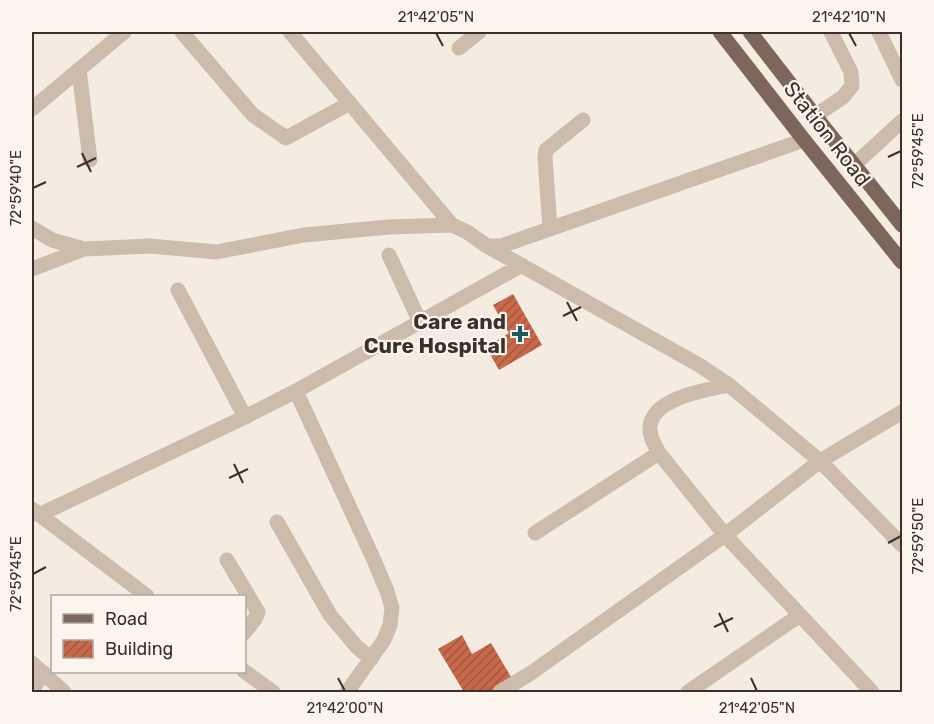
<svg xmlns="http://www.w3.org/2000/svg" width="934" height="724" viewBox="0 0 934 724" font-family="Rubik,sans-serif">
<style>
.building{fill:url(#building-hatch)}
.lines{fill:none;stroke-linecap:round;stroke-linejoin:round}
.minor{stroke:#cdbbac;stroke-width:15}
.major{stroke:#7d675c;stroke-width:15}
.ticks{fill:none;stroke:#3b302b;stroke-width:2}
.poi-dot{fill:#1f5a5e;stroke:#fbf5ee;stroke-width:2}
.labels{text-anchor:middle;stroke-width:4.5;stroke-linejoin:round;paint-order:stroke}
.street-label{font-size:21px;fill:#3b302b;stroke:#fbf5ee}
.poi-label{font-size:21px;font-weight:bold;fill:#3b302b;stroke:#fbf5ee;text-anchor:end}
.neatline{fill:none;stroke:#3b302b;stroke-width:2}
.ticks-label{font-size:15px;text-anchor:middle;fill:#3b302b}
</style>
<defs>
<pattern id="building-hatch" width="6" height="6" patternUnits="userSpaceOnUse" patternTransform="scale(1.5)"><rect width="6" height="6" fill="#c8694b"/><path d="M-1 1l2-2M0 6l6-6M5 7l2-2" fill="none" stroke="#a4573f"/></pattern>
</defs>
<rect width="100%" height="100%" fill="#f4ebe1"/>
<path class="building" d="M513 294 542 345 499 370 486 347 509 333 493 305Z
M462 635 472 654 491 643 514 682 496 692H464L438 649Z"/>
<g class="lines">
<path class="minor" d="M182 32 253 115 286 138 350 103
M290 32 452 225
M879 32 902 80
M459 48 479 32
M79 70 90 160
M32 109 124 32
M815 116 843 97 852 86 851 72 831 32
M854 165 902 121
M32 228 52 240 84 249 150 246 216 252 304 235 389 227 452 225 467 232 487 246H501L804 140
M550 229 545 157 546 150 583 120
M487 246 699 365 729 385 820 461 902 545
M389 255 420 322
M32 269 84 249
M178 290 245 417
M729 385C706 390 652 398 650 427 649 436 655 445 659 453L725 535 872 692
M296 391 373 558 387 591 392 608 390 625 384 640 347 692
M32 509 147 596
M39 515 245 417 296 391 522 265
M277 522 330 615 356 646 371 659
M535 533 659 453
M227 560 258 612 255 619 244 633
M32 663 64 692
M244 671 273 692
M32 692 34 687 44 673
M500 692 531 673 725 535 820 461 902 412
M688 692 800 615"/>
<path class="major" d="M720 32 804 140 902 262
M750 32 823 126 902 225"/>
</g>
<path class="ticks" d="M436 33 443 46M849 33 856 46M82 153 91 172M888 157 901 151M77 167 96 158M33 188 46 182M567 302 577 321M563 316 581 307M234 464 243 483M229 478 248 469M888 543 901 536M33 574 46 567M719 613 728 632M714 627 733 618M338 678 345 691M751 678 757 691"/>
<path class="poi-dot" d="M517 325h6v6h6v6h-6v6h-6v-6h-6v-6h6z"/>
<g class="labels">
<g class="street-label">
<text transform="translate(827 134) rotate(52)" y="7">Station Road</text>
</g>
<g class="poi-label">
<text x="506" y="329">Care and<tspan x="506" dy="24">Cure Hospital</tspan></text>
</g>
</g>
<rect width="934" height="724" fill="none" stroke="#fbf5ee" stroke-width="66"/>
<rect x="51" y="595" width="195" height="78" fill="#fbf5ee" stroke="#aea6a0" stroke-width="1.5"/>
<rect x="63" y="614" width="30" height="9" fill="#7d675c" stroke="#aea6a0" stroke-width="1.5"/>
<text x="105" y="625" font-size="18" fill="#3b302b">Road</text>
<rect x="63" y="640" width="30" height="18" fill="url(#building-hatch)" stroke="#aea6a0" stroke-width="1.5"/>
<text x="105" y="655" font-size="18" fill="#3b302b">Building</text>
<rect x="33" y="33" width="868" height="658" class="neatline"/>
<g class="ticks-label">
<text x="436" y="22">21°42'05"N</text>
<text x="849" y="22">21°42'10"N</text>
<text transform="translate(918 151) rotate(-90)" y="5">72°59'45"E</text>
<text transform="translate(16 188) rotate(-90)" y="5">72°59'40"E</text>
<text transform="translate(918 536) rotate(-90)" y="5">72°59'50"E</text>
<text transform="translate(16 574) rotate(-90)" y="5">72°59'45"E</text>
<text x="345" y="713">21°42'00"N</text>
<text x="757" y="713">21°42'05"N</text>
</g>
</svg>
